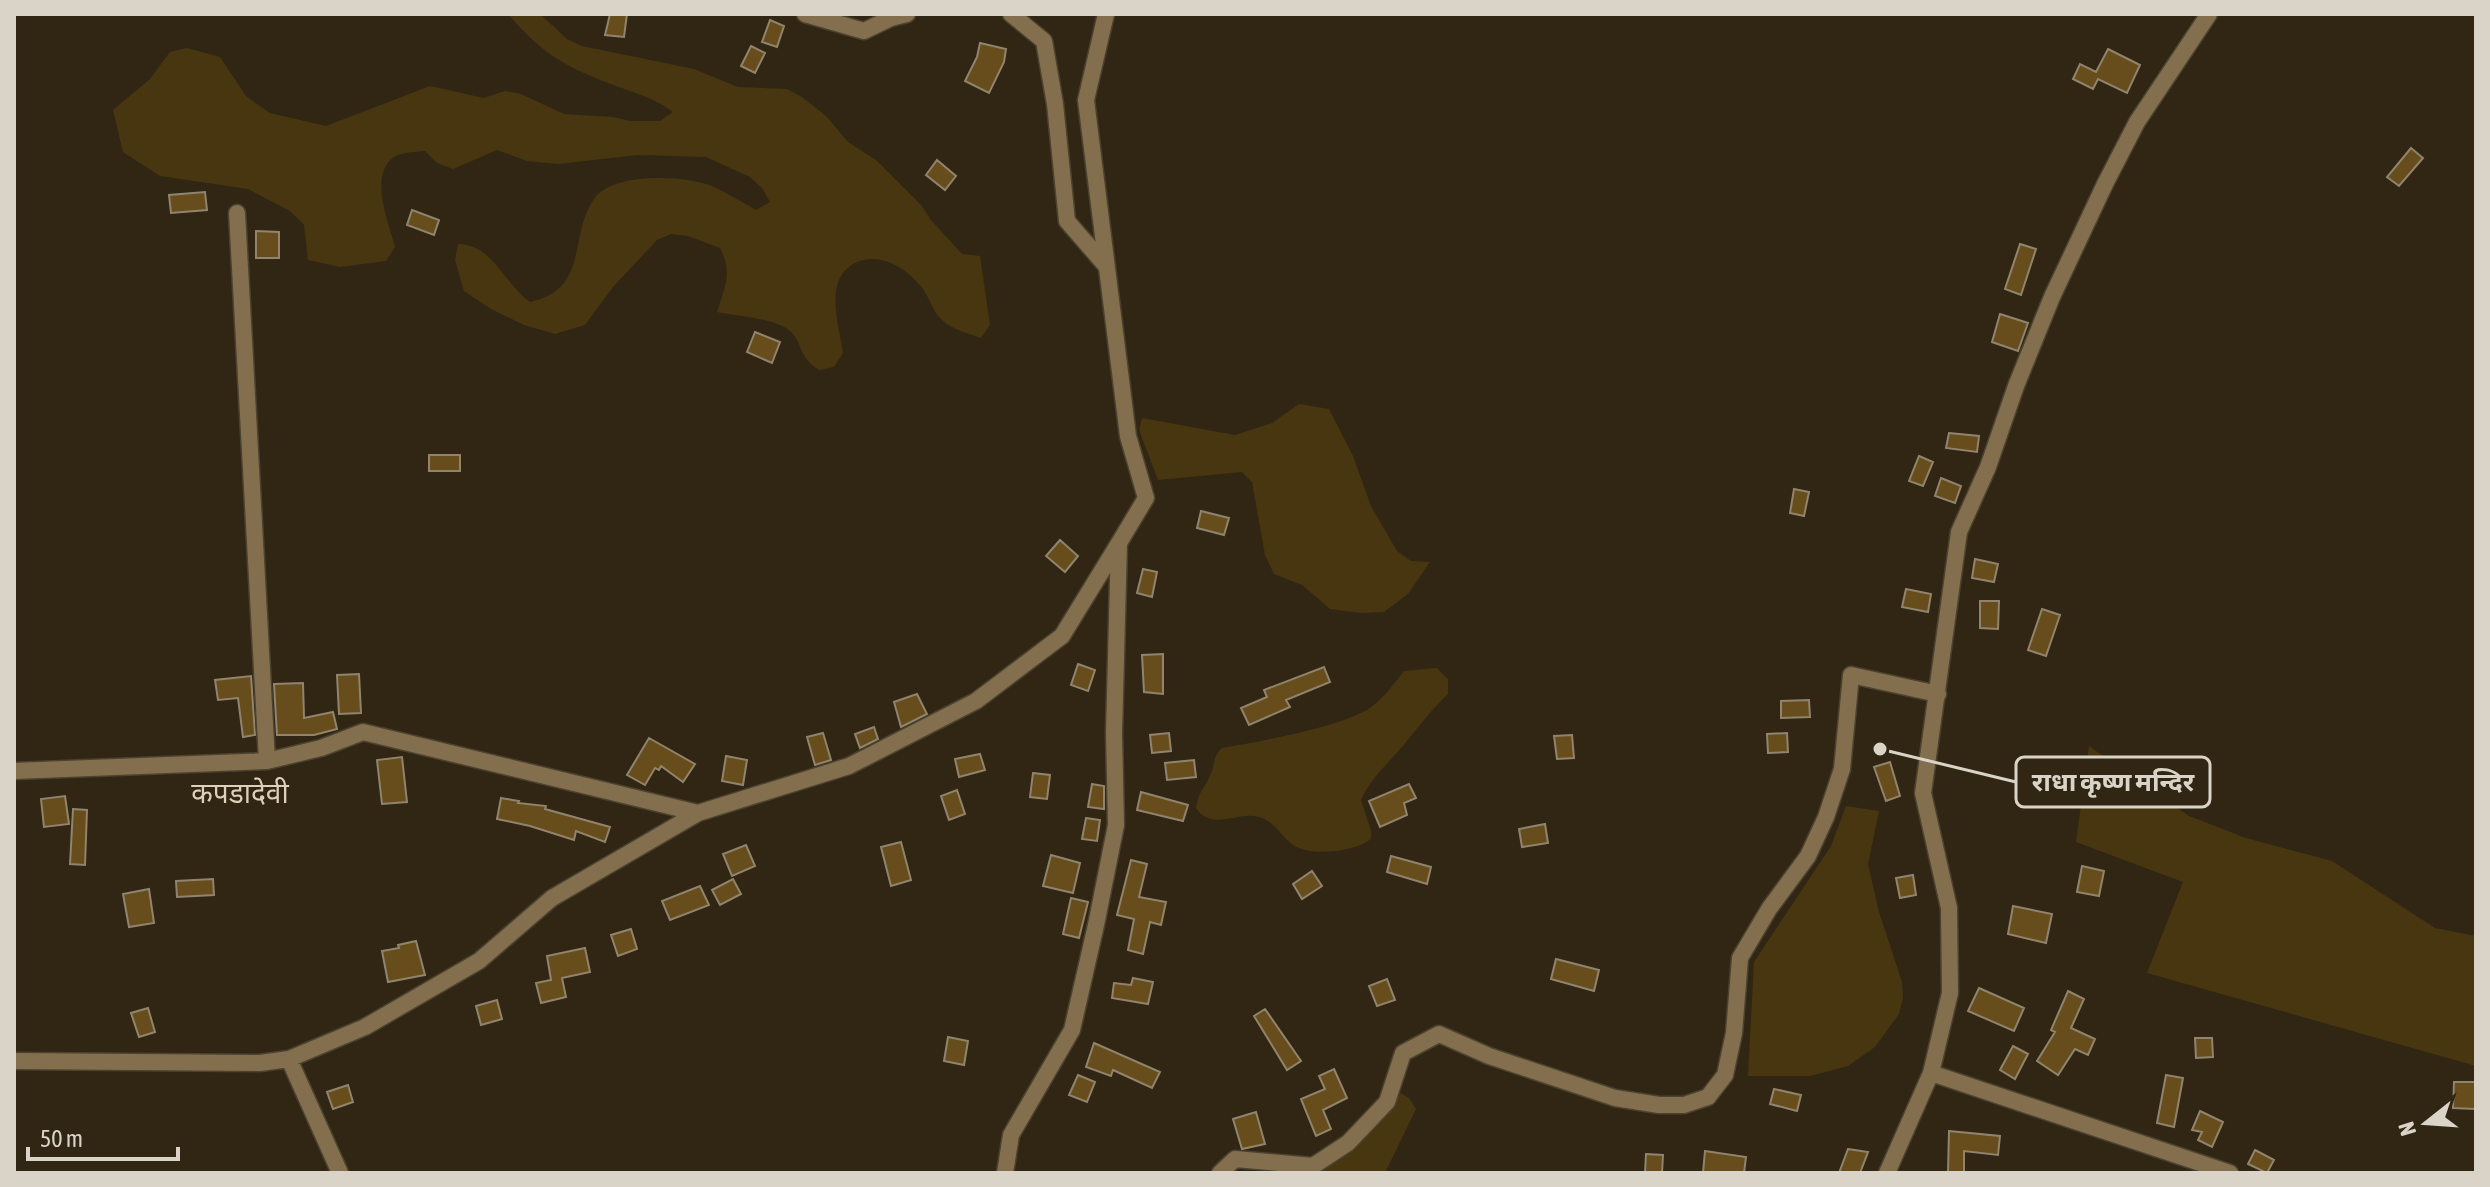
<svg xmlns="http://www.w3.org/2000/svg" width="2490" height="1187" viewBox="0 0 2490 1187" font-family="'Asap Condensed','Noto Sans Devanagari',sans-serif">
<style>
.green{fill:#483611}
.building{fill:#664d1b;stroke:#90846e;stroke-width:2}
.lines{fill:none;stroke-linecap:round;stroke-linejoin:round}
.minor-casing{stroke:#4b4230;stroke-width:19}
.minor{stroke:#836f4d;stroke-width:16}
.labels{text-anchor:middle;stroke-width:8;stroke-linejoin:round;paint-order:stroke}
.quarter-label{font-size:28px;fill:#ded1ba;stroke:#302613}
.leader{fill:none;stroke:#dad3c8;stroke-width:3}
.callout-dot{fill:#dad3c8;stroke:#302613;stroke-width:3}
.callout{fill:#302613;stroke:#dad3c8;stroke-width:3}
.callout-label{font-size:26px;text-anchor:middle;font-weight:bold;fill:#dad3c8}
</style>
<rect width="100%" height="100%" fill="#302613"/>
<path class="green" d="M508 14H540L567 39 582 46 694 69 738 87 787 89 802 97 826 116 848 142 876 160 922 206 930 219 962 254 980 256 990 325 981 338C967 333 953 330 942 320 933 312 930 299 923 289 907 268 880 251 855 263 823 280 839 324 843 353L834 367 819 370C796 355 804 343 790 331 775 318 736 316 717 312 725 286 733 274 720 248L688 236 671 234 657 240 613 287 585 325 555 334 524 325 491 309 464 291 455 260 458 244C494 245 503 283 530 302 590 289 568 236 594 199 612 172 685 175 712 186 727 193 742 202 756 210L770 202 762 188 750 177 706 157 638 155 558 164 527 161 497 150 453 169 437 163 425 151C415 152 402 152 394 157 368 175 389 223 395 247L386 261 340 267 308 260 304 225 290 211 248 189 160 176 123 152 113 110 150 79 170 52 187 48 220 57 246 96 270 113 326 126 430 86 484 98 505 91 521 94 564 114 613 117 630 121H660L673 112C657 99 635 93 616 86 566 67 543 55 508 14Z
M1299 404 1329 409 1353 456 1371 506 1397 551 1411 561 1430 562 1408 594 1384 612 1362 613 1330 609 1302 585 1274 574 1265 555 1252 482 1242 472 1158 480 1139 430 1142 418 1235 435 1272 423Z
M1437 668 1448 679V694C1432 709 1420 725 1407 741 1391 761 1371 777 1361 800L1371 831V839C1355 852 1311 857 1293 845 1280 835 1273 818 1254 816 1234 814 1211 830 1196 808 1199 791 1202 792 1209 778 1215 768 1212 757 1222 748 1256 742 1351 726 1375 704 1386 695 1395 682 1404 671Z
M2089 746 2189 816 2246 838 2332 861 2435 928 2476 936V1066L2147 973 2183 882 2076 842Z
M1846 806 1879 811 1868 864 1879 912 1902 982 1903 998 1899 1014 1875 1047 1848 1066 1810 1076H1748L1754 962 1831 846Z
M1401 1093 1409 1098 1416 1109 1385 1173H1311L1350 1152Z"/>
<path class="building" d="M610 14H627L624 37 605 35Z
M770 20 784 26 777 47 762 42Z
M980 43 1006 49 1004 62 989 93 965 81 977 57Z
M751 46 765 53 755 73 741 66Z
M2108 49 2140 65 2127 93 2098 79 2093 89 2073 79 2080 64 2096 72Z
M2411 148 2423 158 2399 186 2387 177Z
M937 160 956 176 945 190 926 175Z
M205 192 207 210 171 213 169 195Z
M412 210 439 220 434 235 407 225Z
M256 231 279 232V258H256Z
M2020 244 2036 249 2021 295 2005 289Z
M2000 314 2028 323 2018 351 1992 342Z
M755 332 780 342 772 363 747 352Z
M1949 433 1979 436 1977 452 1946 448Z
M429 455H460V471H429Z
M1919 456 1933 462 1923 486 1909 481Z
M1941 478 1961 486 1955 503 1935 496Z
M1794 489 1809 492 1804 516 1790 513Z
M1201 511 1229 518 1224 535 1197 528Z
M1060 540 1078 556 1065 572 1046 556Z
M1975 559 1998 564 1994 582 1972 578Z
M1143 569 1157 572 1152 597 1137 593Z
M1906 589 1931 594 1928 612 1902 607Z
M1980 601H1999L1998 629 1980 628Z
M2042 609 2060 615 2046 656 2028 650Z
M1163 654V694L1144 692 1142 655Z
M1078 664 1095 670 1088 691 1071 685Z
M1324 667 1330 682 1286 700 1290 707 1249 725 1241 708 1267 697 1264 690Z
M359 674 361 713 339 714 337 675Z
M251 676 255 735 243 737 238 698 218 700 215 680Z
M303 683 304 718 333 712 337 729 314 735H277L274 684Z
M917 694 927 714 901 727 894 702Z
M1809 700 1810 717 1781 718V701Z
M874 727 878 739 860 748 855 734Z
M823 733 831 760 815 765 807 737Z
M1169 733 1171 751 1152 753 1150 735Z
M1787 733 1788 752 1768 753 1767 734Z
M1572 735 1574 758 1557 759 1554 736Z
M649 738 695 764 683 782 661 766 659 770 655 768 645 785 627 775Z
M980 754 985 770 959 777 955 759Z
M726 756 747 760 743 785 722 781Z
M402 757 407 802 382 804 377 760Z
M1194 760 1196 777 1167 780 1165 763Z
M1890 762 1900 796 1886 801 1874 767Z
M1033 773 1050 775 1047 799 1030 797Z
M1092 784 1104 786V809L1088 807Z
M1409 784 1416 798 1404 803 1407 815 1380 827 1369 801Z
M957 790 965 814 949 820 941 796Z
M1141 792 1188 805 1183 821 1137 810Z
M65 796 69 824 44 827 41 799Z
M501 798 519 801 518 803 546 806 545 809 610 827 605 842 576 831 574 840 530 826 497 819Z
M73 809 87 810 85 865 70 864Z
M1086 818 1100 820 1097 841 1082 839Z
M1545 824 1548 843 1522 847 1519 829Z
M901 842 911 880 891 886 881 847Z
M746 845 755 866 732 876 723 854Z
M1051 855 1080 863 1073 893 1043 886Z
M1391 856 1431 867 1427 884 1387 872Z
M1131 860 1147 864 1139 897 1166 902 1161 925 1150 922 1143 954 1128 950 1134 919 1117 915Z
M2082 866 2104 871 2099 896 2077 892Z
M1312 871 1322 886 1302 899 1293 884Z
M1913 875 1916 895 1900 898 1896 878Z
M213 879 214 895 177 897 176 881Z
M733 879 741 894 720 905 712 890Z
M700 886 709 905 670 920 662 901Z
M149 889 154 923 129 927 123 894Z
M1071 898 1088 902 1079 938 1063 934Z
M2013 906 2052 914 2046 943 2008 934Z
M631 929 637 949 618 956 611 935Z
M416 941 425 975 388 982 382 951 399 948 398 945Z
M585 948 590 972 562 978 566 997 541 1003 536 983 551 980 547 956Z
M1556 959 1599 970 1594 991 1551 979Z
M1133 978 1153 982 1148 1004 1112 998 1114 983 1131 985Z
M1387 979 1395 1000 1377 1006 1369 986Z
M1979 988 2024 1008 2014 1031 1968 1011Z
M2068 991 2084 999 2071 1028 2095 1039 2088 1055 2075 1049 2058 1075 2037 1061 2055 1032 2051 1030Z
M497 1000 502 1019 481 1025 476 1006Z
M148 1008 155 1032 139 1037 131 1013Z
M1265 1009 1301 1061 1287 1070 1254 1016Z
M948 1037 968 1041 964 1065 944 1061Z
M2195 1038H2212L2213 1057 2196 1058Z
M1094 1043 1160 1072 1152 1088 1113 1070 1111 1076 1086 1067Z
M2013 1046 2028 1054 2015 1079 2000 1070Z
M1334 1069 1347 1098 1323 1110 1331 1129 1316 1136 1301 1099 1325 1089 1319 1076Z
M1078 1075 1095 1082 1087 1102 1069 1095Z
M2166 1075 2183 1078 2174 1127 2157 1123Z
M2454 1082H2476L2475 1109 2453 1108Z
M348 1085 353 1102 333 1109 327 1092Z
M1774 1089 1801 1095 1797 1111 1770 1104Z
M2200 1111 2223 1122 2212 1147 2198 1140 2202 1132 2192 1130Z
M1256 1112 1265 1144 1242 1149 1233 1119Z
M1949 1131 2000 1136 1998 1155 1964 1151V1173H1948Z
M1848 1149 1868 1152 1860 1173H1839Z
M2255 1150 2274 1160 2267 1173 2248 1164Z
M1705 1151 1746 1157 1744 1173H1703Z
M1646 1154 1663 1155 1662 1173H1645Z"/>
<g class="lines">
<g class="minor-casing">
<path id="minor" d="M805 14 864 31 891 18 907 14
M1011 14 1044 41 1055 104 1067 221 1107 267
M237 213 267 761
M14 771 267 761 321 748 363 732 698 813
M289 1059 340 1173
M14 1061 260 1063 289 1059 365 1027 479 961 552 898 698 813 849 766 976 701 1062 636 1119 543
M1931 1073 2230 1173
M1005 1173 1011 1135 1072 1030 1096 925 1116 825 1114 733 1119 543 1146 498 1128 436 1086 100 1106 14
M1220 1173 1235 1159 1313 1166 1348 1143 1387 1102 1403 1053 1439 1034 1489 1056 1615 1098 1659 1105H1684L1708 1097 1725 1075 1734 1033 1740 958 1769 909 1808 856 1826 817 1842 769 1851 675 1938 694
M1887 1173 1931 1073 1950 993 1949 908 1923 793 1959 532 1988 467 2016 386 2052 297 2105 184 2137 122 2209 14"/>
</g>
<use href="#minor" class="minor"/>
</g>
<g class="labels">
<g class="quarter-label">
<text x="240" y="803">कपडादेवी</text>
</g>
</g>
<path class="leader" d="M1880 749L2016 782"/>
<circle class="callout-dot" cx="1880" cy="749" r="8"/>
<rect class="callout" x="2016" y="757" width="194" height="50" rx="8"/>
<g class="callout-label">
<text x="2113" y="791">राधा कृष्ण मन्दिर</text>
</g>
<rect width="2490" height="1187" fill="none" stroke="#dad3c8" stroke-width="32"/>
<g transform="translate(2426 1123) rotate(253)" stroke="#302613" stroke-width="6" paint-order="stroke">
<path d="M0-6L14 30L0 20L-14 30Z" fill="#dad3c8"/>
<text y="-12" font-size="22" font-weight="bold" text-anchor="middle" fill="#dad3c8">N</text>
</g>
<path d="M28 1147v12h150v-12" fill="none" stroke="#dad3c8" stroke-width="4"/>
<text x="40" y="1147" font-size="24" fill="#dad3c8" stroke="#302613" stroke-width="6" paint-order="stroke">50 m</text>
</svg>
